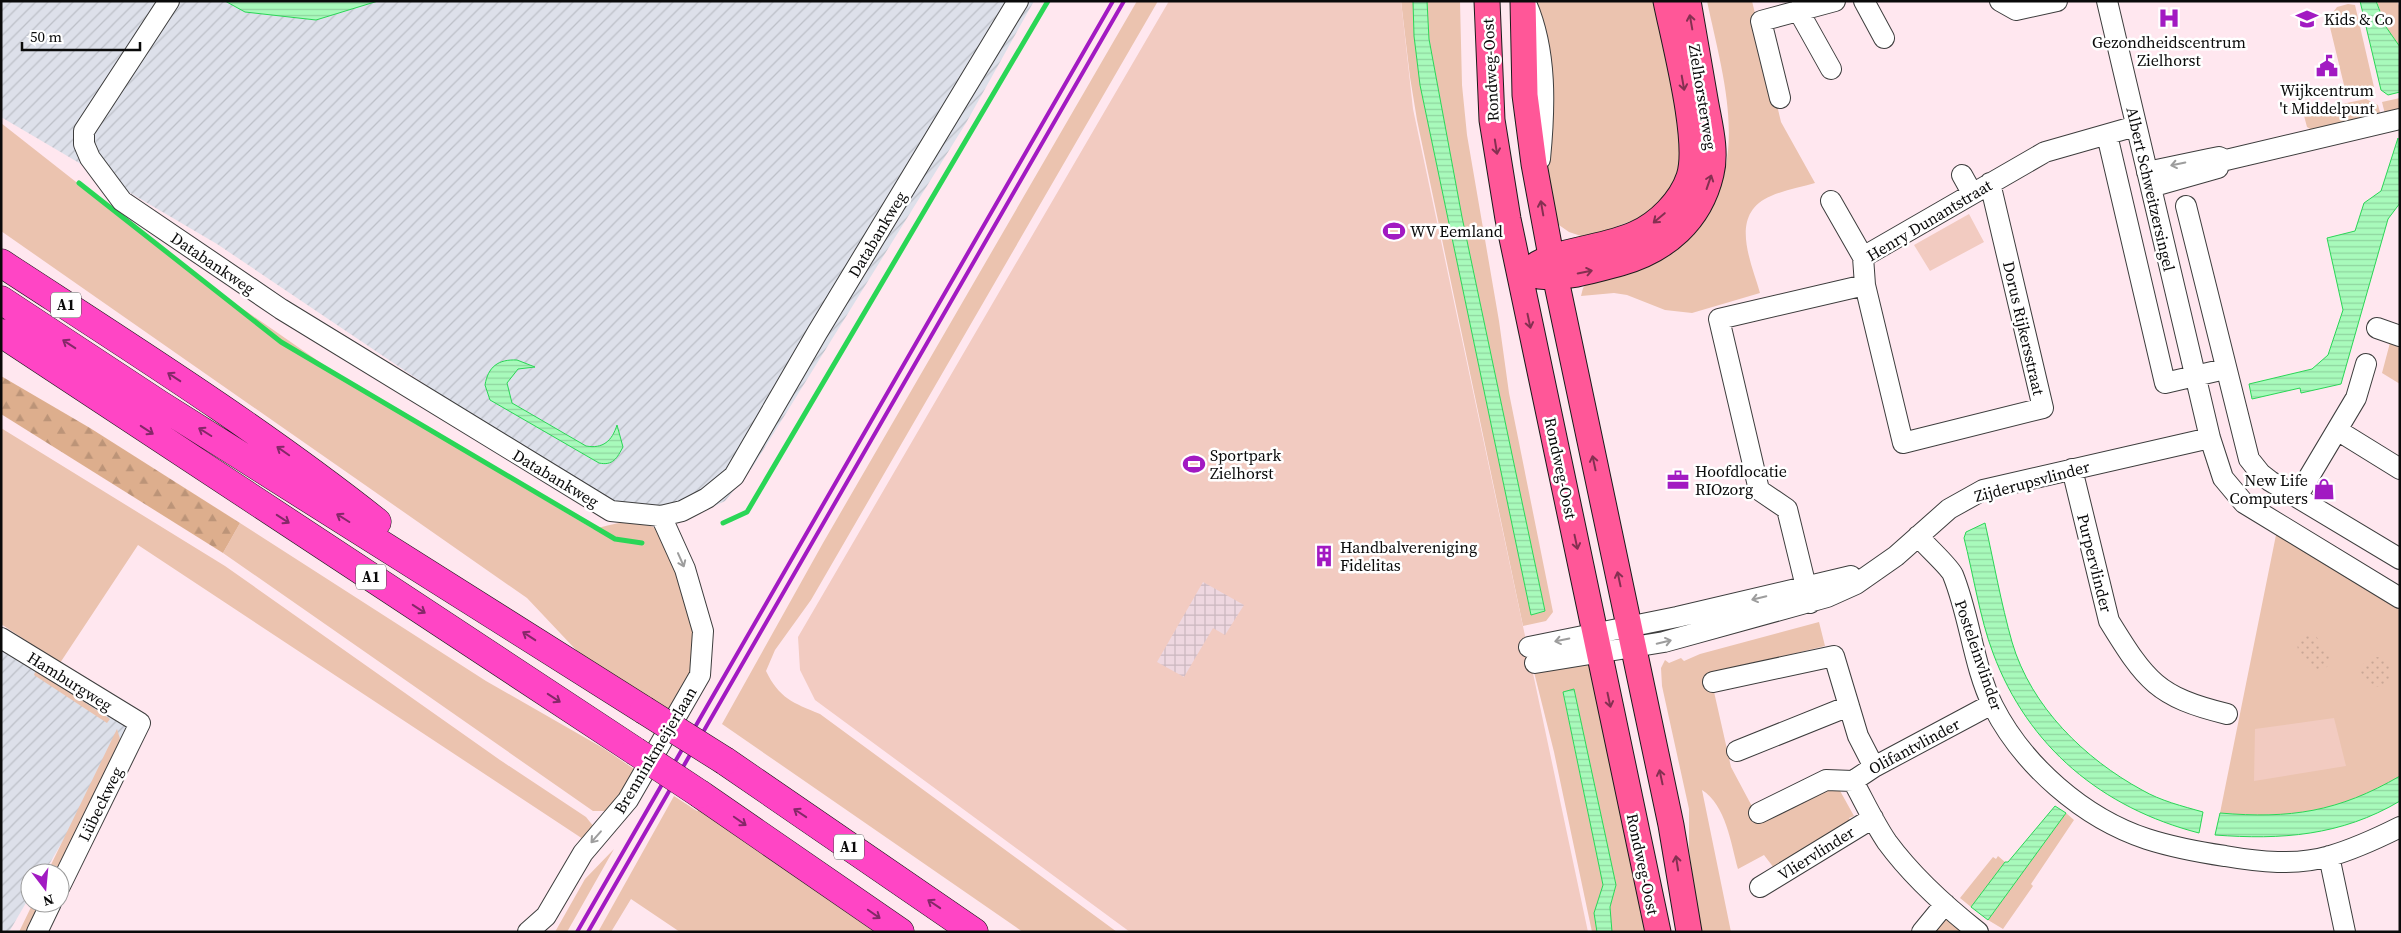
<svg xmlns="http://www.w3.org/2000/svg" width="2401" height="933" viewBox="0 0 2401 933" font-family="'Source Serif 4',serif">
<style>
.industrial{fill:url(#industrial-furrows)}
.grass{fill:#ebc3af}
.forest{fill:url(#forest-firs)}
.park{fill:url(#park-dots)}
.pitch{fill:#f2cbc1}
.plaza{fill:url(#plaza-grid)}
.water{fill:url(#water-rules);stroke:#2ad656}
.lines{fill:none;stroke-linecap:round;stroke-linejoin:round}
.stream{stroke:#2ad656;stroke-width:5}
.minor-casing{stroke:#3d3d3d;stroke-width:22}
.major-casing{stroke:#1b1b1b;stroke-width:27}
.highway-casing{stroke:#1b1b1b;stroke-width:29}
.minor{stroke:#fff;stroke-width:20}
.major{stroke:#ff5798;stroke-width:25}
.highway{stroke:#ff45c5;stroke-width:28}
.rail{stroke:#a21ac2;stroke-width:4}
.highway-bridge-casing{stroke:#1b1b1b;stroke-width:29;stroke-linecap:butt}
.highway-bridge{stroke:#ff45c5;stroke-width:28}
.oneway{stroke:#843051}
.oneway2{stroke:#9d9d9d}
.oneway3{stroke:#842868}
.labels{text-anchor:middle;stroke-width:5;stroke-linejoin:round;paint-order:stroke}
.shield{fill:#fff;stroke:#545454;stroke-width:1}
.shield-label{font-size:15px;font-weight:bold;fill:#0a0a0a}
.poi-label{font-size:16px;fill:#0a0a0a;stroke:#fff;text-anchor:start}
.street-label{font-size:16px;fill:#0a0a0a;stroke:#fff}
</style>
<defs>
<pattern id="industrial-furrows" width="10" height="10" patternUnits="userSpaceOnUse" patternTransform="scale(1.25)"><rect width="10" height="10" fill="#dde0ea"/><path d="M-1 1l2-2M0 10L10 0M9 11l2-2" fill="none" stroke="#bcbfc7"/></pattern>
<pattern id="forest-firs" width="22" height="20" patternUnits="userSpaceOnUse" patternTransform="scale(1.25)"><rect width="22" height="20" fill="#ddae8d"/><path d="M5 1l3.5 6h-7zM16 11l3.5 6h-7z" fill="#bc9478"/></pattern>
<pattern id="park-dots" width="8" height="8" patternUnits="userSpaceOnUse" patternTransform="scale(1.25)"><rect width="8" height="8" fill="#ebc3af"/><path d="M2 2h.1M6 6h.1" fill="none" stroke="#c8a695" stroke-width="1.8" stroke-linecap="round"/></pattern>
<pattern id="plaza-grid" width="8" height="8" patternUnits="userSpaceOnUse" patternTransform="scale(1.25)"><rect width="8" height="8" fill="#eed7e0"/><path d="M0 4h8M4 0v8" fill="none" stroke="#cbb7bf"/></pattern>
<pattern id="water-rules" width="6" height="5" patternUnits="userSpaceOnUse" patternTransform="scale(1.25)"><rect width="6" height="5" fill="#a8fabb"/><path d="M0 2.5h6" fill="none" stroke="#8fd59f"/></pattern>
</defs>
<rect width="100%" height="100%" fill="#ffe7ef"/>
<path class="industrial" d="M1 1H1034L966 123 752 468 725 501 691 517 634 525 217 244 1 117Z
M1 626 137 714 44 873H30V896L9 932H1Z"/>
<path class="grass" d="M1137 1H1158L811 600 775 650 766 671C779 698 793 703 820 714L1117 932H1023L722 724 823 543Z
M1401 1H1413L1414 36 1420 85 1531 615 1545 611 1462 217 1429 39 1427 1H1460L1462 85 1467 135 1499 321 1509 393 1553 612 1546 621 1523 626 1417 120 1410 77Z
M1533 1H1661L1678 82 1681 173 1658 205 1642 217 1596 234 1581 236 1569 232 1559 225 1554 212 1539 134Z
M1707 1H1752L1781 122 1815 183C1801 187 1785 190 1771 196 1728 214 1751 261 1760 293L1692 313 1665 310 1627 295 1614 293 1581 296 1583 288 1591 278C1611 271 1647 267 1664 258 1677 251 1689 239 1698 228 1751 160 1723 77 1707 1Z
M2397 1 2400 8V47L2386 27 2377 2Z
M2348 4 2355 5 2374 87 2350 92 2344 85 2328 19 2337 7Z
M2400 98V110L2385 114 2382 102Z
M2366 99 2378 105 2381 116 2312 130 2307 127 2303 112Z
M1 123 197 277 347 381 593 529C622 522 637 516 664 533L698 630 691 678 667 724 611 687 527 598 1 231Z
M2391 339 2400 343V384L2382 373Z
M1 428 225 566 500 760 586 817 594 827 586 841 138 545 60 663 1 624Z
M240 523 486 681 603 748 640 773 608 811H593L223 553Z
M2277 530 2400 606V776C2339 812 2290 819 2220 813Z
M1819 622 1825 646 1710 674 1731 767 1755 812 1749 815 1754 823 1826 785 1839 789 1854 816 1849 818 1852 825 1777 872 1764 855 1738 869C1731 844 1726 805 1702 790L1731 932H1700L1689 849V809L1662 686 1661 668 1665 660 1669 663 1681 658 1684 661 1700 654Z
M1583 663 1591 666 1646 932H1612L1610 907 1616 885 1574 689 1563 693 1603 885 1594 913 1597 932H1592L1554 752 1534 672Z
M36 670 110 719 107 723 34 675Z
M117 729 120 739 118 747 58 873H47Z
M674 796 697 811 699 810 875 932H680L631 899 611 932H598Z
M2066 813 2074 820 2031 884 2033 886 2003 929 1988 920Z
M614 849 567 932H555L585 879Z
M1998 856 2005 862 1971 907 1960 898 1993 857 1996 859Z
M33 903H43L29 932H19Z
M1948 918 1965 932H1928L1940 919Z"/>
<path class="forest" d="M1 376 90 428 240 523 223 553 1 414Z"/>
<path class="park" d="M2308 634 2316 636 2330 657 2328 666 2320 672C2307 669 2297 655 2297 642Z
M2361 672a15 15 0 1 1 30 0a15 15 0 1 1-30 0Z"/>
<path class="pitch" d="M1169 1H1401L1413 109 1588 932H1130L815 700 800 670 798 637Z
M1969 214 1984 242 1930 271 1914 245Z
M2334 718 2346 766 2254 781 2255 729Z"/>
<path class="plaza" d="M1203 582 1244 605 1225 635 1213 628 1184 677 1157 662Z"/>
<path class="water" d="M225 1H378L316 20 245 12Z
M1413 1H1427L1429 39 1462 217 1545 611 1531 615 1420 85 1414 36Z
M2360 1H2376L2386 27 2400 47V92L2388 95 2381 90Z
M2398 138 2400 203 2388 219 2341 384 2301 393 2300 388 2252 399 2249 384 2312 369 2328 355 2343 310 2327 238 2355 231 2364 203 2381 191Z
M517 360 535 367 518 369 507 383 512 403 586 446C603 449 612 441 617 425L623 447C617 458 613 466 599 463L490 400 485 385C488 367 498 359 517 360Z
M1985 523C1994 563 2001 603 2012 642 2031 707 2085 759 2142 790 2161 801 2182 806 2203 812L2199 833C2102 808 2028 747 1993 653 1980 619 1973 573 1964 538L1966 532Z
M1574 689 1616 885 1610 907 1612 932H1597L1594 913 1603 885 1563 692Z
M2400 776V801C2341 836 2281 840 2215 835L2220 813C2290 819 2338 812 2400 776Z
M2055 806 2066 813 1988 920 1971 907 2005 862H2008Z"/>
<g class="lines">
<path class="stream" d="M79 183 281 342 615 539 642 543
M723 523 747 512 1048 1"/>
<g class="minor-casing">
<path id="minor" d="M169 1 84 131V144L90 158 122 201 281 309 611 511 661 516 682 511 707 498 734 476 817 333 1018 1
M1864 1 1884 38
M2000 1 2016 10 2057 1
M2107 1 2210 438 2223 478 2244 503 2400 598
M1526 3C1547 51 1545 107 1540 159
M1798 10 1831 69
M1780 98 1761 21 1835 1
M2107 135 2165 383 2225 369
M2147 172 2209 159 2219 157 2226 160 2400 119
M1962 175 1972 193
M2151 187 2218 168
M1831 201 1863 257
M2186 206 2249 459 2261 474 2270 481 2400 559
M1865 285 1903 443 2043 408 1990 183
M2377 328 2400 336
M2337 430 2400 469
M2072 469 2109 621C2146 681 2157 697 2227 714
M2297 497 2356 398 2366 364
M1918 536C1925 545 1950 567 1953 575 1970 617 1973 665 1993 706 2023 765 2083 818 2147 839 2172 847 2198 852 2225 856 2259 862 2296 866 2330 856 2354 849 2378 838 2400 827
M1810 603 1787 509 1759 490 1719 319 1865 285 1863 257 2045 152 2136 126
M1 638 140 723 60 886
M1529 647 1677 617 1851 576
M1535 663 1664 642 1827 597 1856 584 1896 556 1949 509 1983 490 2210 438
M1713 682 1834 656 1858 736 1874 767
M1737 751 1849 706
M1759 813 1826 780 1853 781
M2329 856 2345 932
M1760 887 1873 818
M37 932 51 903
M528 932 546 916 583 853 628 800 700 675 703 631 685 569 661 516
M1922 932 1945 904
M1978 932C1945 906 1912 876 1887 842 1874 823 1864 801 1853 781L1874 767 1992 704"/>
</g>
<g class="major-casing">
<path id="major" d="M1487 1 1492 120 1508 219 1658 932
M1523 1 1525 95 1534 164 1551 256 1671 825 1689 932
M1537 264C1568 248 1604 248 1635 234 1658 224 1681 201 1689 177 1701 142 1674 41 1666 1
M1539 276C1567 279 1595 270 1621 263 1666 250 1700 221 1711 174 1717 150 1709 123 1705 99 1699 66 1694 34 1688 1"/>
</g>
<g class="highway-casing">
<path id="highway" d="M1 263C128 346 257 427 377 522
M1 300 159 404 644 710
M1 333 635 751
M725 761 974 932
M700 794 900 932"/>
</g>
<use href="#minor" class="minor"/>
<use href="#major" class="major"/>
<use href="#highway" class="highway"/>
<path class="rail" d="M577 932 1113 1
M588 932 1124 1"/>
<g class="highway-bridge-casing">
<path id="highway-bridge" d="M644 710 725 761
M635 751 700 794"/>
</g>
<use href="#highway-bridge" class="highway-bridge"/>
</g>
<defs><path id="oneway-shaft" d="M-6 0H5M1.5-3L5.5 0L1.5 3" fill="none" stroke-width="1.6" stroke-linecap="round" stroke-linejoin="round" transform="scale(1.25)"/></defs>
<g class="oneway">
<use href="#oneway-shaft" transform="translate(1691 22) rotate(-100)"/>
<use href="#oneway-shaft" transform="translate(1683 83) rotate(80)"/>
<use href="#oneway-shaft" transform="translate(1496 147) rotate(81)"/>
<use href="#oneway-shaft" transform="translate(1709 182) rotate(-71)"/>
<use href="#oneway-shaft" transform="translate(1542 208) rotate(-100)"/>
<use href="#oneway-shaft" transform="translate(1659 218) rotate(140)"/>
<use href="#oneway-shaft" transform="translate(1585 272) rotate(-11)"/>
<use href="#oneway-shaft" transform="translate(1529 321) rotate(78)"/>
<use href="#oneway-shaft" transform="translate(1594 463) rotate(-102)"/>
<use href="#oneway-shaft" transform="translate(1576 542) rotate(78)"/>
<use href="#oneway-shaft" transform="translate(1619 579) rotate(-102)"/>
<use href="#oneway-shaft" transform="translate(1609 700) rotate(78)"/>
<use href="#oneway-shaft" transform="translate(1661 777) rotate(-102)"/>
<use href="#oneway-shaft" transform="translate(1677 863) rotate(-99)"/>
</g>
<g class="oneway2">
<use href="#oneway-shaft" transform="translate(2178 164) rotate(168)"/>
<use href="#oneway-shaft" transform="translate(681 560) rotate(66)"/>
<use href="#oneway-shaft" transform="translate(1759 598) rotate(167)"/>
<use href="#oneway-shaft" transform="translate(1562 640) rotate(168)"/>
<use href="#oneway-shaft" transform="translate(1664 642) rotate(-13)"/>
<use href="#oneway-shaft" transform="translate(596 837) rotate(131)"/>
</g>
<g class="oneway3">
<use href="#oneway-shaft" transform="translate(69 344) rotate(-147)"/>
<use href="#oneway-shaft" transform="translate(174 377) rotate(-147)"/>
<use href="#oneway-shaft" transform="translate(147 430) rotate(33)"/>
<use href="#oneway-shaft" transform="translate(205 432) rotate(-148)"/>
<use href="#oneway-shaft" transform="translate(283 451) rotate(-145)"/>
<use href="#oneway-shaft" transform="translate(343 518) rotate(-148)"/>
<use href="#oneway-shaft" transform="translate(283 519) rotate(33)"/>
<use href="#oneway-shaft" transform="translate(419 609) rotate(33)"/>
<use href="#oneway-shaft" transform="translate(529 636) rotate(-147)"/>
<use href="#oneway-shaft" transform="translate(554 698) rotate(33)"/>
<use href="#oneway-shaft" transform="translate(800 813) rotate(-146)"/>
<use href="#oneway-shaft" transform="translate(740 821) rotate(35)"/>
<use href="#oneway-shaft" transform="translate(934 904) rotate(-146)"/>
<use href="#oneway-shaft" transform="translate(874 914) rotate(35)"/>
</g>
<defs>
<g id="hospital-bare" transform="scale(1.725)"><path d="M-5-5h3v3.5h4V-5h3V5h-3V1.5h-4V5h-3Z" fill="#a21ac2" stroke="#fff" stroke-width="2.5" paint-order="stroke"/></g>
<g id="school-bare" transform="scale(1.725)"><path d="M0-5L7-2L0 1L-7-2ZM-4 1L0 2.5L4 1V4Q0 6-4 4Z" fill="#a21ac2" stroke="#fff" stroke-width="2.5" paint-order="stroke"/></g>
<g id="civic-bare" transform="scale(1.725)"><path d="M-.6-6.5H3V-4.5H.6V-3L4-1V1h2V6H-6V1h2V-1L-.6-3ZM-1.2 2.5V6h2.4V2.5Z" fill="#a21ac2" stroke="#fff" stroke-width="2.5" paint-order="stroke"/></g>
<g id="stadium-bare" transform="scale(1.725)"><path d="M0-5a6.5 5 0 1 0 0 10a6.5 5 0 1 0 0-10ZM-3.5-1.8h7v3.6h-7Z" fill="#a21ac2" stroke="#fff" stroke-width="2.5" paint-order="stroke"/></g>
<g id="office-bare" transform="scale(1.725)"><path d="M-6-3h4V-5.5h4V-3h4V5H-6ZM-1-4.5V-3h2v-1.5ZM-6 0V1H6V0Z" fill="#a21ac2" stroke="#fff" stroke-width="2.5" paint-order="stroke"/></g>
<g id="shop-bare" transform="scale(1.725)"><path d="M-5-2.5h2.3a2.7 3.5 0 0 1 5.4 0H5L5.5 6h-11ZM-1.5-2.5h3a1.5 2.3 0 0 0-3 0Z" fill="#a21ac2" stroke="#fff" stroke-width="2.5" paint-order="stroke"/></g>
<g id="building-bare" transform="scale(1.725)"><path d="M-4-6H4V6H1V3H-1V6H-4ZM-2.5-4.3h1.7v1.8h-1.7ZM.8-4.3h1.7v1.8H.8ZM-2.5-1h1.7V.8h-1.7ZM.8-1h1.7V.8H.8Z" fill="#a21ac2" stroke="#fff" stroke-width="2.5" paint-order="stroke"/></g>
</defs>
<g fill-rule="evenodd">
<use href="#hospital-bare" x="2169" y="18"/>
<use href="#school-bare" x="2307" y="19"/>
<use href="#civic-bare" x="2327" y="66"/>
<use href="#stadium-bare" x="1394" y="231"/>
<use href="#stadium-bare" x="1194" y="464"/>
<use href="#office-bare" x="1678" y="480"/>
<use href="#shop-bare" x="2324" y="489"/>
<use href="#building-bare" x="1324" y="556"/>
</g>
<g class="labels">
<g class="shield">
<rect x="51" y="292.5" width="30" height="25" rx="4"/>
<rect x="356" y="564.5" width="30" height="25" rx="4"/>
<rect x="834" y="834.5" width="30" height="25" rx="4"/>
</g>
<g class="shield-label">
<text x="66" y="310">A1</text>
<text x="371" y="582">A1</text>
<text x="849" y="852">A1</text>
</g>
<g class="poi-label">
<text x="2324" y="25">Kids &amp; Co</text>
<text x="2169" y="48" text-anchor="middle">Gezondheidscentrum<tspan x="2169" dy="18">Zielhorst</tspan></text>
<text x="2327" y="96" text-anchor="middle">Wijkcentrum<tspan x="2327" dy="18">'t Middelpunt</tspan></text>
<text x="1410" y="237">WV Eemland</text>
<text x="1210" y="461">Sportpark<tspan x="1210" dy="18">Zielhorst</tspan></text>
<text x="1695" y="477">Hoofdlocatie<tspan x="1695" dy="18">RIOzorg</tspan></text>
<text x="2308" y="486" text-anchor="end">New Life<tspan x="2308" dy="18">Computers</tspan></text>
<text x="1340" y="553">Handbalvereniging<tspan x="1340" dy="18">Fidelitas</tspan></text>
</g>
<g class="street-label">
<text transform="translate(1490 70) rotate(-93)" y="6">Rondweg-Oost</text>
<text transform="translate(1703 97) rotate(81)" y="6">Zielhorsterweg</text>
<text transform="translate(2151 189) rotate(77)" y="6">Albert Schweitzersingel</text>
<text transform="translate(1929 220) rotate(-31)" y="6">Henry Dunantstraat</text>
<text transform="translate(877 234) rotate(-59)" y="6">Databankweg</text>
<text transform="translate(213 263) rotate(34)" y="6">Databankweg</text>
<text transform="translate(2024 328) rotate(77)" y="6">Dorus Rijkersstraat</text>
<text transform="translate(1561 468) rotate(78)" y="6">Rondweg-Oost</text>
<text transform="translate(556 478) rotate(31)" y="6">Databankweg</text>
<text transform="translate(2032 481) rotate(-15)" y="6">Zijderupsvlinder</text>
<text transform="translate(2095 563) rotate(76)" y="6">Purpervlinder</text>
<text transform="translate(1979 655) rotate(71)" y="6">Posteleinvlinder</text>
<text transform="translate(70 681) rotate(32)" y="6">Hamburgweg</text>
<text transform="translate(1914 746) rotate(-28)" y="6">Olifantvlinder</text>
<text transform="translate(655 750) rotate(-59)" y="6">Brenninkmeijerlaan</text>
<text transform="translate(100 804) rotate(-64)" y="6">Lübeckweg</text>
<text transform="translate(1816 853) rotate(-32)" y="6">Vliervlinder</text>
<text transform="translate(1643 864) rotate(78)" y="6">Rondweg-Oost</text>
</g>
</g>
<rect width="2401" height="933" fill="none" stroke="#0a0a0a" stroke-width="5"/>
<g transform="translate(45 888) rotate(164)"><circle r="24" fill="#ffffff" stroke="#9d9d9d"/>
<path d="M0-4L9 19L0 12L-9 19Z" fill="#a21ac2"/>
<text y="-8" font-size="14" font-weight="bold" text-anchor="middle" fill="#0a0a0a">N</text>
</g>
<path d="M22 42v8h118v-8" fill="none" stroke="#0a0a0a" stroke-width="2.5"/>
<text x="30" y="42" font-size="15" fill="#0a0a0a" stroke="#ffffff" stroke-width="4" paint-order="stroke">50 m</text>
</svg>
